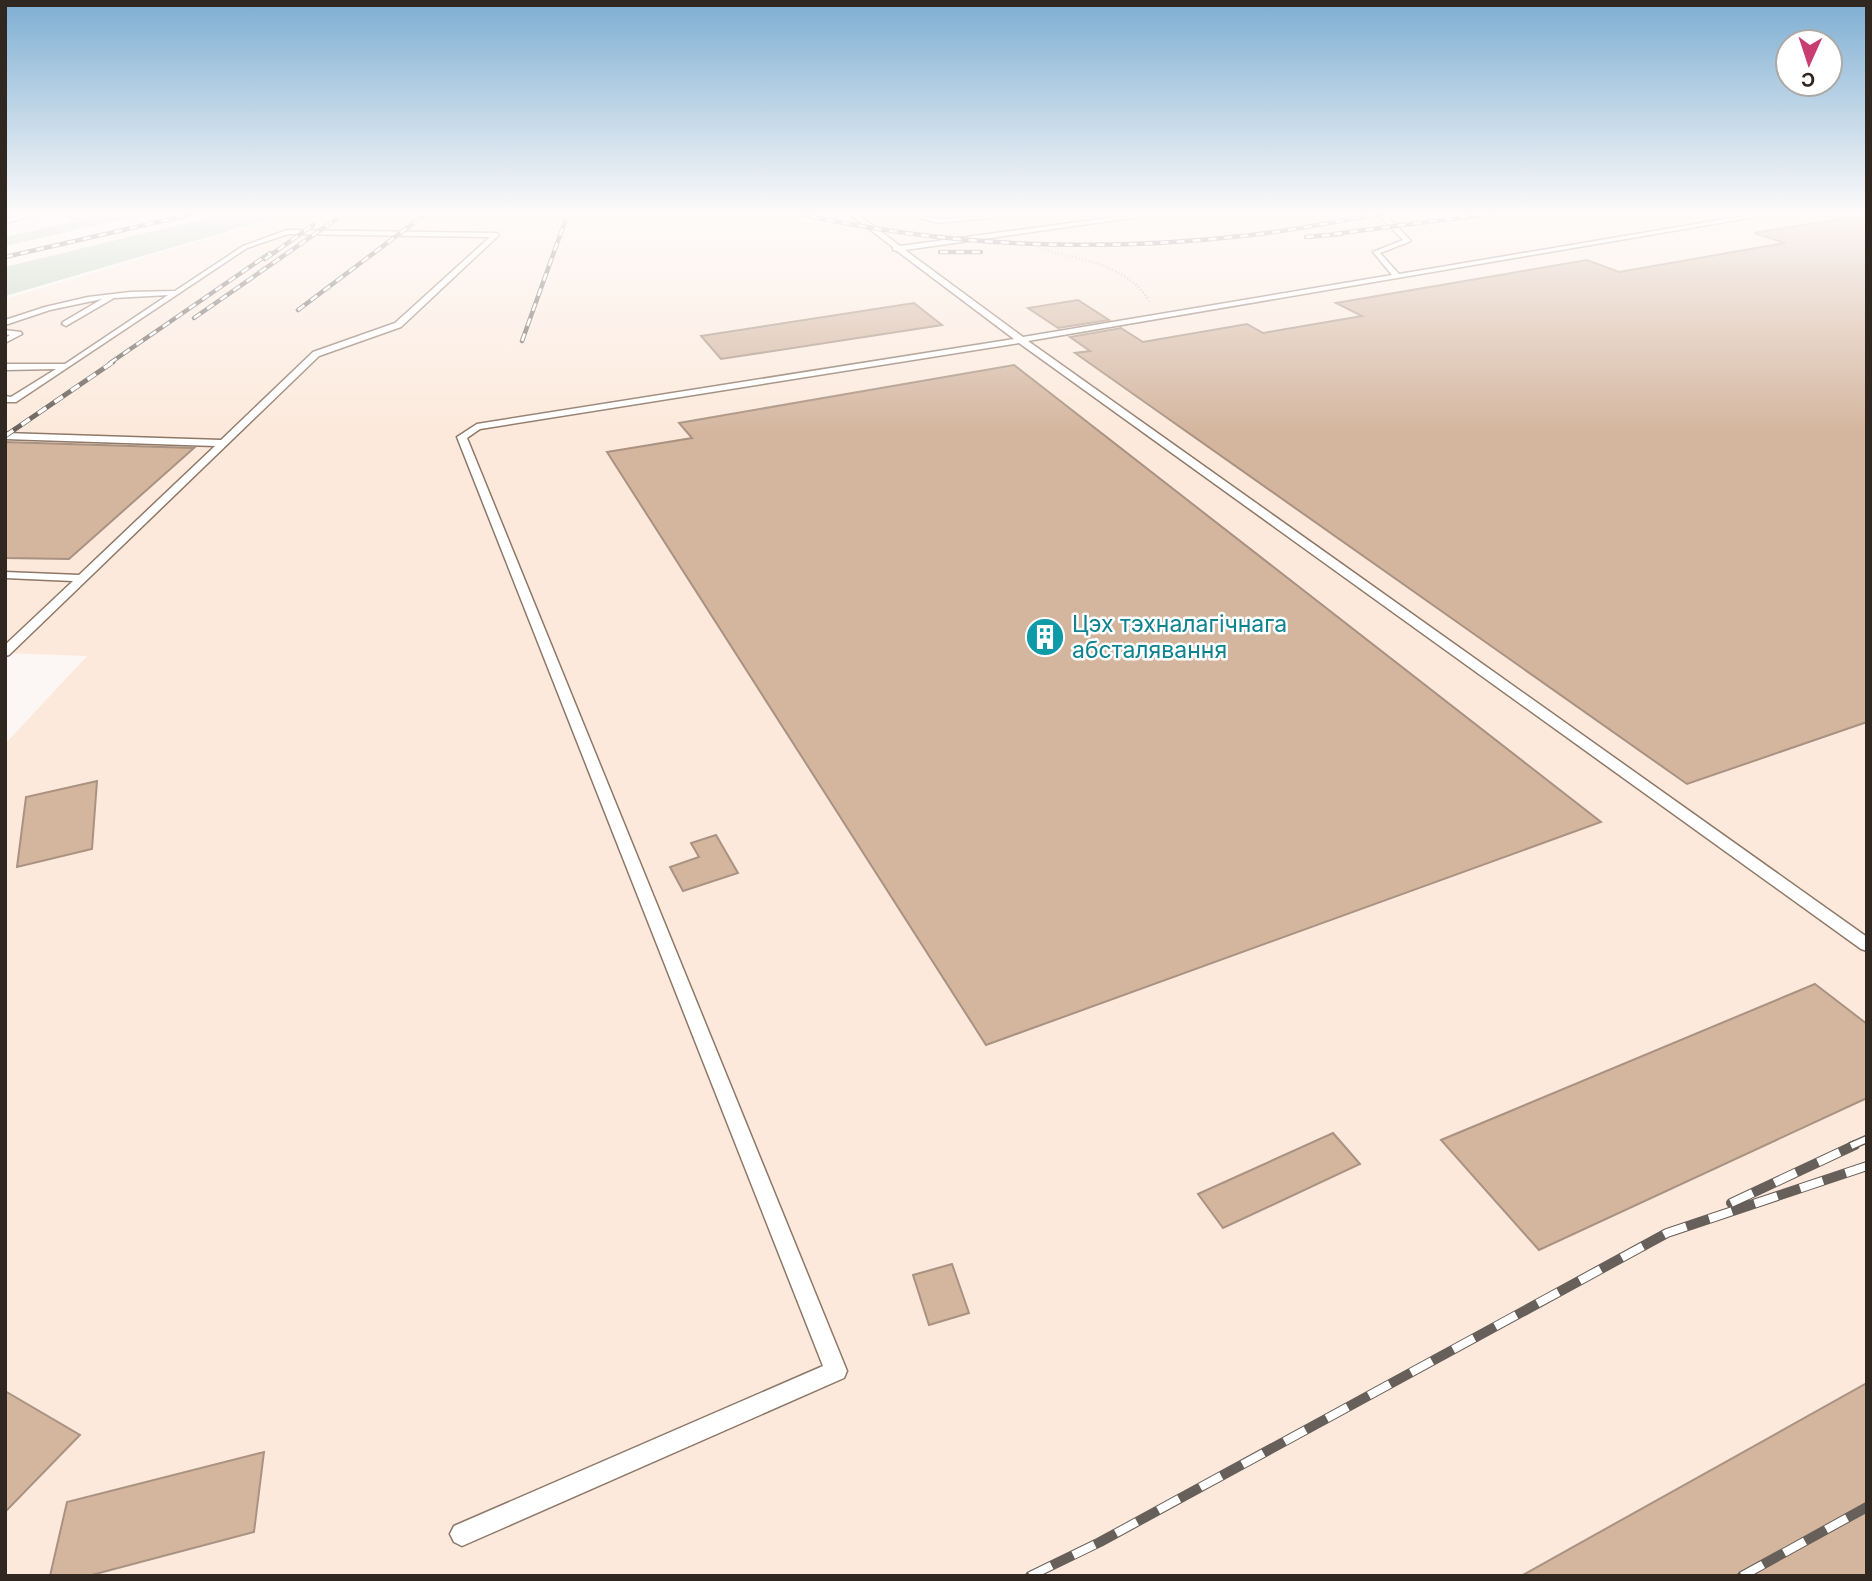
<svg xmlns="http://www.w3.org/2000/svg" width="1872" height="1581" viewBox="0 0 1872 1581" font-family="Inter,sans-serif">
<style>
.built{fill:#fce9db}
.green{fill:#bed1bd}
.building{fill:#d4b59e;stroke:#a99281;stroke-width:2}
.lines{fill:none;stroke-linecap:round;stroke-linejoin:round}
.lane-casing{stroke:#8e7867;stroke-width:3}
.path{stroke:#bdb7b3;stroke-width:2.5;stroke-dasharray:1 2.5;stroke-linecap:butt}
.lane{fill:#fff;fill-rule:evenodd}
.rail-far3-casing{stroke:#675f59;stroke-width:4.5}
.rail-far2-casing{stroke:#675f59;stroke-width:5}
.rail-far1-casing{stroke:#675f59;stroke-width:9}
.rail-casing{stroke:#675f59;stroke-width:10}
.rail-far3{stroke:#fff;stroke-width:2.5;stroke-dasharray:8;stroke-linecap:butt}
.rail-far2{stroke:#fff;stroke-width:3.5;stroke-dasharray:10;stroke-linecap:butt}
.rail-far1{stroke:#fff;stroke-width:6;stroke-dasharray:18;stroke-linecap:butt}
.rail{stroke:#fff;stroke-width:8;stroke-dasharray:24;stroke-linecap:butt}
.labels{text-anchor:middle;stroke-width:5;stroke-linejoin:round;paint-order:stroke}
.culture-label{font-size:23px;fill:#0d838f;stroke:#fff;text-anchor:start}
</style>
<rect width="100%" height="100%" fill="#fcf7f4"/>
<path class="built" d="M295 213H1867V1576H5V744L87 656 5 653V299Z"/>
<path class="green" d="M113 213H150L5 246V237Z
M229 213H290L5 296V267Z"/>
<path class="building" d="M1867 214V722L1687 784 1075 353 1090 351 1070 337 1121 328 1143 342 1247 324 1263 333 1362 316 1336 303 1587 260 1619 272 1785 243 1754 233Z
M1078 300 1109 320 1058 328 1028 308Z
M914 303 942 325 721 359 701 336Z
M1014 365 1601 822 986 1045 607 452 692 438 679 423Z
M5 442 194 448 69 559 5 558Z
M97 781 92 849 17 867 26 797Z
M716 835 738 873 683 891 670 867 699 857 691 843Z
M1815 984 1867 1024V1098L1539 1250 1441 1140Z
M1333 1133 1360 1164 1223 1228 1198 1194Z
M952 1264 969 1313 929 1325 913 1275Z
M1867 1383V1576H1521Z
M5 1391 80 1435 5 1512Z
M264 1452 254 1532 88 1576H50L67 1502Z"/>
<g class="lines">
<g class="lane-casing">
<path id="lane" d="M30 213H44L5 223V219Z
M64 213H73L79 217 76 219Z
M848 213H856L900 246 1145 213H1166L905 250 1023 337 1392 275 1373 252 1403 240 1377 213H1384L1411 241 1380 253 1399 274 1761 213H1778L1028 341 1867 937V951L1861 949 1019 343 480 429 467 438 847 1371 844 1378 462 1546 454 1542 450 1534 454 1526 823 1366 457 437 477 424 1014 339 897 251 893 250V247Z
M900 213C915 213 929 219 944 219 973 218 1002 213 1032 213L940 223Z
M287 230 496 233 499 235 401 327 319 356 9 655 5 656V645L73 581 5 578V572L79 575 215 446 5 439V433L221 440 313 352 395 323 490 237 288 234 247 248 16 402H5V396L11 397 56 369 5 370V364H65L168 295 114 298 66 326 62 324 63 322 102 299 50 310 5 325V320L45 307 88 297 130 292 175 291 243 246Z
M5 330 21 332 22 334 5 343V338L10 335 5 334Z"/>
</g>
<path class="path" d="M1038 248C1076 259 1128 264 1149 301"/>
<use href="#lane" class="lane"/>
<g class="rail-far3-casing">
<path id="rail-far3" d="M795 213C946 247 1097 253 1251 235 1297 230 1342 220 1388 213
M1334 234 1497 213
M1306 237 1341 234
M940 252H981
M5 257 197 213
M265 259 313 225
M298 310 427 213
M194 318 345 213
M522 341 568 213
M110 363 270 253"/>
</g>
<g class="rail-far2-casing">
<path id="rail-far2" d="M5 436 113 362"/>
</g>
<g class="rail-far1-casing">
<path id="rail-far1" d="M1851 1146 1867 1139"/>
</g>
<g class="rail-casing">
<path id="rail" d="M1731 1203 1855 1145
M1030 1576 1100 1542 1667 1233 1867 1166
M1742 1576 1867 1507"/>
</g>
<use href="#rail-far3" class="rail-far3"/>
<use href="#rail-far2" class="rail-far2"/>
<use href="#rail-far1" class="rail-far1"/>
<use href="#rail" class="rail"/>
</g>
<linearGradient id="sky" x2="0" y2="1"><stop stop-color="#7daed2"/><stop offset="0.49" stop-color="#fefbfa"/><stop offset="1" stop-color="#fefbfa" stop-opacity="0"/></linearGradient>
<rect width="1872" height="435" fill="url(#sky)"/>
<defs>
<g id="building-disc" transform="scale(2.0125)"><circle r="9.5" fill="#0f9aa8" stroke="#fff"/><path d="M-4-6H4V6H1V3H-1V6H-4ZM-2.5-4.3h1.7v1.8h-1.7ZM.8-4.3h1.7v1.8H.8ZM-2.5-1h1.7V.8h-1.7ZM.8-1h1.7V.8H.8Z" fill="#fff"/></g>
</defs>
<g fill-rule="evenodd">
<use href="#building-disc" x="1045" y="637"/>
</g>
<g class="labels">
<g class="culture-label">
<text x="1072" y="632">Цэх тэхналагічнага<tspan x="1072" dy="26">абсталявання</tspan></text>
</g>
</g>
<rect width="1872" height="1581" fill="none" stroke="#302720" stroke-width="14"/>
<g transform="translate(1809 63) rotate(183)"><circle r="33" fill="#ffffff" stroke="#aca9a6" stroke-width="2"/>
<path d="M0-5L12 26L0 18L-12 26Z" fill="#c93e72"/>
<text y="-10" font-size="19" font-weight="bold" text-anchor="middle" fill="#302720">С</text>
</g>
</svg>
